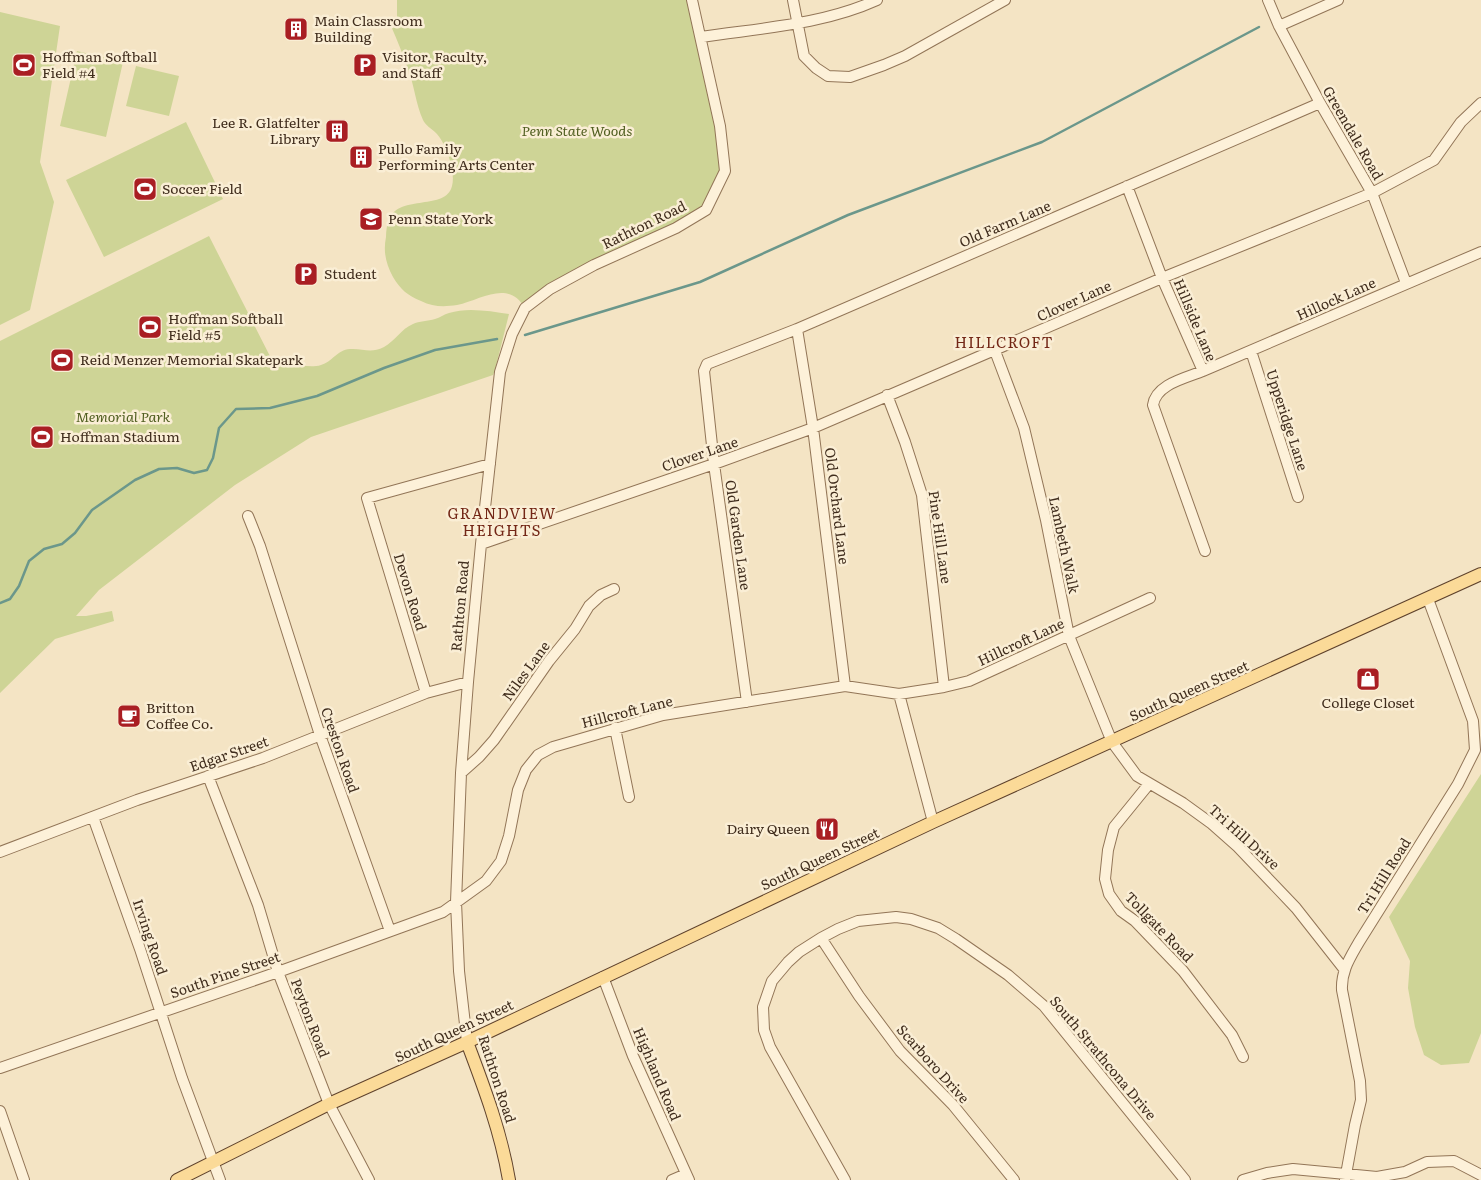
<svg xmlns="http://www.w3.org/2000/svg" width="1481" height="1180" viewBox="0 0 1481 1180" font-family="Literata,serif">
<style>
.green{fill:#ced496}
.lines{fill:none;stroke-linecap:round;stroke-linejoin:round}
.stream{stroke:#6b978b;stroke-width:2.5}
.minor-casing{stroke:#927557;stroke-width:12}
.major-casing{stroke:#5f422c;stroke-width:14}
.minor{stroke:#fdf1d9;stroke-width:10}
.major{stroke:#fbda98;stroke-width:12}
.labels{text-anchor:middle;stroke-width:5;stroke-linejoin:round;paint-order:stroke}
.poi-label{font-size:14px;fill:#402d1d;stroke:#faeed5;text-anchor:start}
.park-label{font-size:14px;font-style:italic;fill:#515f21;stroke:#faeed5}
.street-label{font-size:14px;fill:#402d1d;stroke:#faeed5}
.neighbourhood-label{font-size:15px;letter-spacing:1px;fill:#732716;stroke:#faeed5}
</style>
<rect width="100%" height="100%" fill="#f4e4c4"/>
<path class="green" d="M397 0H692L725 171 706 210 525 308C508 279 481 300 457 305 444 307 433 307 421 301 408 296 400 289 393 277 386 264 383 252 386 237 386 231 387 224 389 219 400 194 446 211 452 186 456 172 446 143 436 133 432 129 425 125 423 120 416 105 414 84 408 69 403 54 397 40 391 26L397 17Z
M0 12 60 26 40 162 54 202 30 310 0 325Z
M77 51 123 62 106 137 60 126Z
M136 66 179 76 169 116 126 106Z
M186 122 223 199 104 257 66 180Z
M209 236 276 368C293 359 305 370 321 365 332 362 337 350 350 349 363 348 370 354 384 347 395 341 401 329 413 324 419 321 428 321 435 319 440 318 444 314 449 313 467 307 490 311 509 314L495 370 493 375 311 437 235 485 99 590 76 616H86L112 611 114 621 55 639 0 693V341Z
M1481 774V1033L1469 1063 1441 1065 1424 1055 1415 1027 1408 988 1410 961 1389 917Z"/>
<g class="lines">
<path class="stream" d="M525 335 700 282 848 215 1042 142 1259 27
M0 603 10 599 19 586 29 561 44 549 62 544 75 533 92 510 135 480 159 469 177 468 194 473 207 470 213 458 219 428 236 409 270 408 317 396 384 368 435 350 497 339"/>
<g class="minor-casing">
<path id="minor" d="M793 0 804 56 816 68 828 76 850 77 884 65 905 56 1005 0
M1268 0 1279 26 1320 103 1372 193 1406 283
M1279 26 1338 0
M701 37C760 28 822 25 877 0
M1127 186 1162 278 1203 371C1186 378 1156 384 1153 405L1205 551
M797 329 813 428 845 686
M995 351 1024 428 1046 520 1069 636 1112 742 1137 776 1183 803 1212 824 1238 847 1296 908 1344 969
M1251 351 1298 497
M1203 371 1481 252
M887 395 905 442 922 495 944 687
M248 516 260 546 320 735 390 931
M481 544 714 464 813 428 1162 278 1372 193 1434 160 1461 122 1481 103
M426 693 367 498 490 464
M899 694 933 822
M747 702 714 464 704 371 707 364 797 329 1320 103
M615 728 629 797
M461 773 479 757 494 740 549 661 575 629 589 606 601 595 614 589
M208 776 258 905 278 972 329 1104 369 1180
M1149 784 1114 827 1108 850 1105 879 1109 894 1121 911 1135 921 1183 971 1232 1035 1243 1057
M93 817 140 949 182 1078 220 1180
M0 852 137 800 263 758 426 693 468 682
M821 938 859 996 900 1051 953 1105 1014 1180
M603 977 633 1056 689 1180
M467 1042 459 971 456 902 461 773 468 682 481 544 500 372 512 334 525 308 550 289 594 265 676 228 706 210 725 171 720 126 692 0
M0 1068 278 972 443 912 486 881 501 861 509 836 518 790 526 770 538 755 553 747 663 715 845 686 899 694 944 687 969 681 1150 598
M0 1111 24 1180
M672 1180 686 1174
M845 1180 770 1047 764 1030 763 1007 772 981 788 962 799 952 821 938 838 929 858 921 896 917 911 919 938 928 956 939 1008 975 1044 1006 1185 1180
M1243 1180 1267 1173 1293 1169 1377 1177 1405 1172 1427 1162 1454 1161 1481 1175
M1345 1180 1355 1125 1361 1100 1360 1081 1342 990C1341 971 1350 958 1359 942L1458 784 1475 750 1473 721 1428 599"/>
</g>
<g class="major-casing">
<path id="major" d="M467 1042C484 1087 501 1132 509 1180
M177 1180 329 1104 467 1042 933 822 1481 574"/>
</g>
<use href="#minor" class="minor"/>
<use href="#major" class="major"/>
</g>
<defs>
<g id="building-square" transform="scale(1.25)"><rect x="-9" y="-9" width="18" height="18" rx="4" fill="#a91e23" stroke="#faeed5"/><path d="M-4-6H4V6H1V3H-1V6H-4ZM-2.5-4.3h1.7v1.8h-1.7ZM.8-4.3h1.7v1.8H.8ZM-2.5-1h1.7V.8h-1.7ZM.8-1h1.7V.8H.8Z" fill="#fff"/></g>
<g id="stadium-square" transform="scale(1.25)"><rect x="-9" y="-9" width="18" height="18" rx="4" fill="#a91e23" stroke="#faeed5"/><path d="M0-5a6.5 5 0 1 0 0 10a6.5 5 0 1 0 0-10ZM-3.5-1.8h7v3.6h-7Z" fill="#fff"/></g>
<g id="parking-square" transform="scale(1.25)"><rect x="-9" y="-9" width="18" height="18" rx="4" fill="#a91e23" stroke="#faeed5"/><path d="M-3.5-5.5H1a3.5 3.5 0 0 1 0 7H-1V5.5H-3.5ZM-1-3.4V-.6H.8a1.4 1.4 0 0 0 0-2.8Z" fill="#fff"/></g>
<g id="university-square" transform="scale(1.25)"><rect x="-9" y="-9" width="18" height="18" rx="4" fill="#a91e23" stroke="#faeed5"/><path d="M0-5L7-2L0 1L-7-2ZM-4 1L0 2.5L4 1V4Q0 6-4 4Z" fill="#fff"/></g>
<g id="shop-square" transform="scale(1.25)"><rect x="-9" y="-9" width="18" height="18" rx="4" fill="#a91e23" stroke="#faeed5"/><path d="M-5-2.5h2.3a2.7 3.5 0 0 1 5.4 0H5L5.5 6h-11ZM-1.5-2.5h3a1.5 2.3 0 0 0-3 0Z" fill="#fff"/></g>
<g id="cafe-square" transform="scale(1.25)"><rect x="-9" y="-9" width="18" height="18" rx="4" fill="#a91e23" stroke="#faeed5"/><path d="M-5.5-4.5H6V0H3Q3 3.5 0 3.5H-2.5Q-5.5 3.5-5.5 0ZM3-3.2v2h1.7v-2ZM-6 4.5H4V6H-6Z" fill="#fff"/></g>
<g id="restaurant-square" transform="scale(1.25)"><rect x="-9" y="-9" width="18" height="18" rx="4" fill="#a91e23" stroke="#faeed5"/><path d="M-5-6h1v4h1v-4h1v4h1v-4h1v5L-1.5 .5V6h-2V.5L-5-1ZM5-6V6H3V1.5H1.5Q1.5-4 5-6Z" fill="#fff"/></g>
</defs>
<g fill-rule="evenodd">
<use href="#building-square" x="296" y="29"/>
<use href="#stadium-square" x="24" y="65"/>
<use href="#parking-square" x="365" y="65"/>
<use href="#building-square" x="337" y="131"/>
<use href="#building-square" x="361" y="157"/>
<use href="#stadium-square" x="145" y="189"/>
<use href="#university-square" x="371" y="219"/>
<use href="#parking-square" x="306" y="274"/>
<use href="#stadium-square" x="150" y="327"/>
<use href="#stadium-square" x="62" y="360"/>
<use href="#stadium-square" x="42" y="437"/>
<use href="#shop-square" x="1368" y="679"/>
<use href="#cafe-square" x="129" y="716"/>
<use href="#restaurant-square" x="827" y="829"/>
</g>
<g class="labels">
<g class="poi-label">
<text x="314" y="26">Main Classroom<tspan x="314" dy="16">Building</tspan></text>
<text x="42" y="62">Hoffman Softball<tspan x="42" dy="16">Field #4</tspan></text>
<text x="382" y="62">Visitor, Faculty,<tspan x="382" dy="16">and Staff</tspan></text>
<text x="320" y="128" text-anchor="end">Lee R. Glatfelter<tspan x="320" dy="16">Library</tspan></text>
<text x="378" y="154">Pullo Family<tspan x="378" dy="16">Performing Arts Center</tspan></text>
<text x="162" y="194">Soccer Field</text>
<text x="388" y="224">Penn State York</text>
<text x="324" y="279">Student</text>
<text x="168" y="324">Hoffman Softball<tspan x="168" dy="16">Field #5</tspan></text>
<text x="80" y="365">Reid Menzer Memorial Skatepark</text>
<text x="60" y="442">Hoffman Stadium</text>
<text x="1368" y="708" text-anchor="middle">College Closet</text>
<text x="146" y="713">Britton<tspan x="146" dy="16">Coffee Co.</tspan></text>
<text x="810" y="834" text-anchor="end">Dairy Queen</text>
</g>
<g class="park-label">
<text x="577" y="136">Penn State Woods</text>
<text x="123" y="422">Memorial Park</text>
</g>
<g class="street-label">
<text transform="translate(1353 133) rotate(60)" y="5">Greendale Road</text>
<text transform="translate(1005 224) rotate(-23)" y="5">Old Farm Lane</text>
<text transform="translate(644 225) rotate(-26)" y="5">Rathton Road</text>
<text transform="translate(1336 299) rotate(-24)" y="5">Hillock Lane</text>
<text transform="translate(1074 301) rotate(-24)" y="5">Clover Lane</text>
<text transform="translate(1195 320) rotate(67)" y="5">Hillside Lane</text>
<text transform="translate(1287 420) rotate(72)" y="5">Upperidge Lane</text>
<text transform="translate(700 454) rotate(-19)" y="5">Clover Lane</text>
<text transform="translate(837 506) rotate(83)" y="5">Old Orchard Lane</text>
<text transform="translate(738 535) rotate(82)" y="5">Old Garden Lane</text>
<text transform="translate(940 537) rotate(82)" y="5">Pine Hill Lane</text>
<text transform="translate(1064 545) rotate(78)" y="5">Lambeth Walk</text>
<text transform="translate(410 592) rotate(73)" y="5">Devon Road</text>
<text transform="translate(460 606) rotate(-85)" y="5">Rathton Road</text>
<text transform="translate(1021 642) rotate(-25)" y="5">Hillcroft Lane</text>
<text transform="translate(526 671) rotate(-54)" y="5">Niles Lane</text>
<text transform="translate(1189 691) rotate(-24)" y="5">South Queen Street</text>
<text transform="translate(627 712) rotate(-14)" y="5">Hillcroft Lane</text>
<text transform="translate(340 750) rotate(71)" y="5">Creston Road</text>
<text transform="translate(229 754) rotate(-19)" y="5">Edgar Street</text>
<text transform="translate(1244 837) rotate(42)" y="5">Tri Hill Drive</text>
<text transform="translate(820 859) rotate(-25)" y="5">South Queen Street</text>
<text transform="translate(1384 876) rotate(-58)" y="5">Tri Hill Road</text>
<text transform="translate(1159 927) rotate(46)" y="5">Tollgate Road</text>
<text transform="translate(150 937) rotate(71)" y="5">Irving Road</text>
<text transform="translate(225 975) rotate(-19)" y="5">South Pine Street</text>
<text transform="translate(310 1018) rotate(69)" y="5">Peyton Road</text>
<text transform="translate(454 1031) rotate(-25)" y="5">South Queen Street</text>
<text transform="translate(1103 1058) rotate(50)" y="5">South Strathcona Drive</text>
<text transform="translate(933 1064) rotate(48)" y="5">Scarboro Drive</text>
<text transform="translate(657 1074) rotate(67)" y="5">Highland Road</text>
<text transform="translate(497 1079) rotate(72)" y="5">Rathton Road</text>
</g>
<g class="neighbourhood-label">
<text x="1004" y="348">HILLCROFT</text>
<text x="502" y="519">GRANDVIEW<tspan x="502" dy="17">HEIGHTS</tspan></text>
</g>
</g>
</svg>
